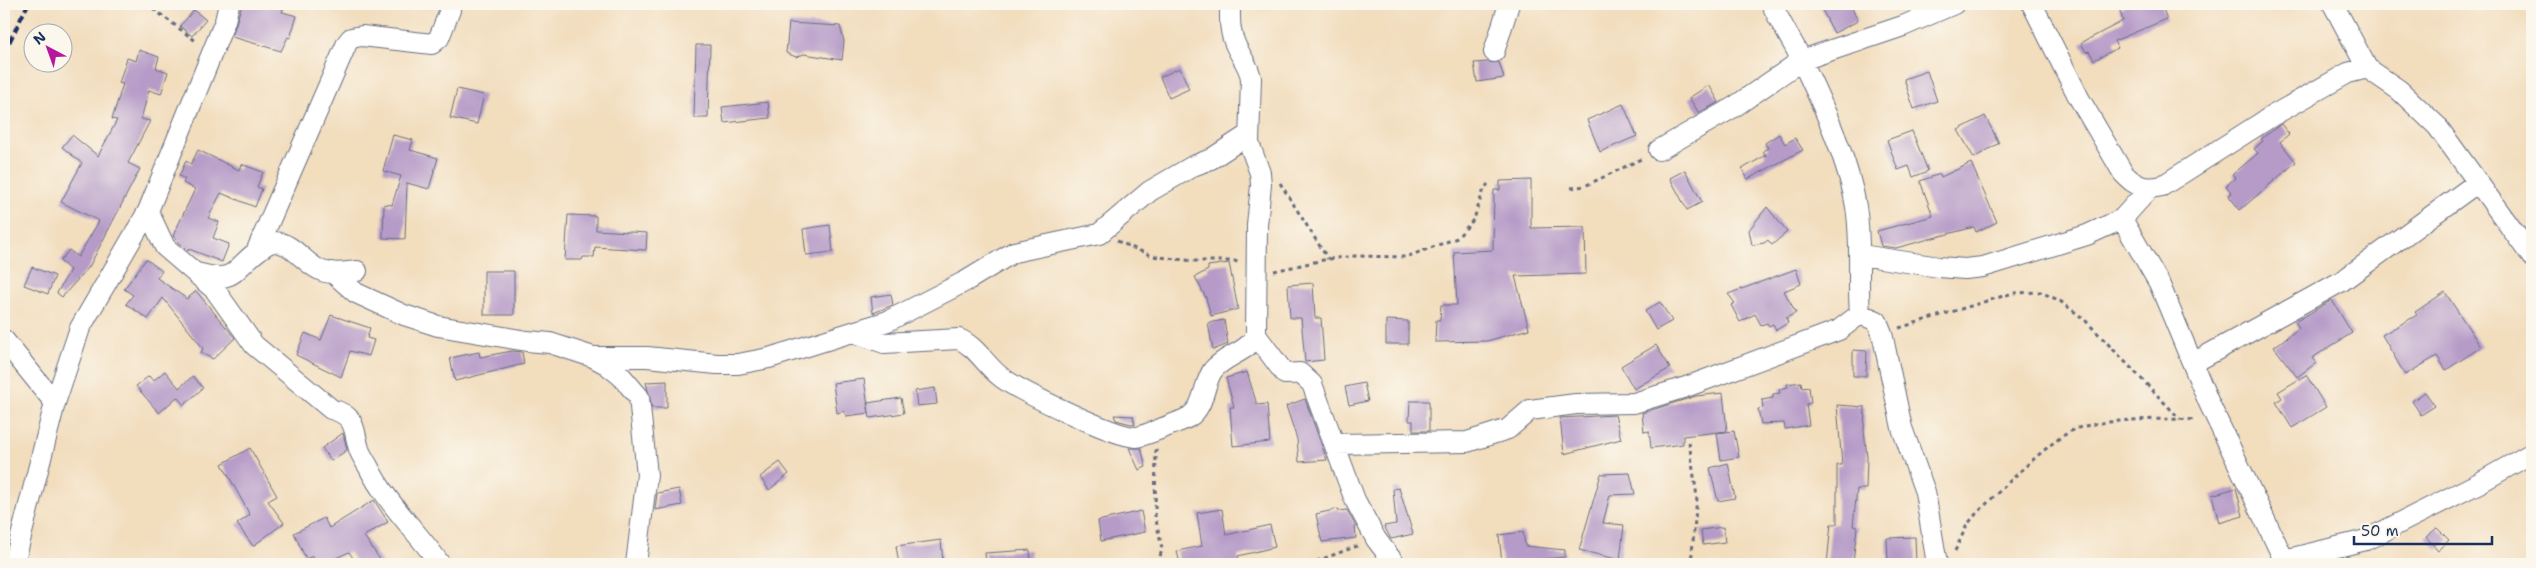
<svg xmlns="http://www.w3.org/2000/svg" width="2536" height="568" viewBox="0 0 2536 568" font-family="'Shantell Sans',sans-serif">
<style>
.building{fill:#b69bc8}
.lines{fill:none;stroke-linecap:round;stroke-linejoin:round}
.minor-casing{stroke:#666c7f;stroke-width:22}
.path{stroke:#666c7f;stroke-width:3;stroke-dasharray:4 4;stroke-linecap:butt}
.minor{stroke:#fff;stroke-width:20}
.rail{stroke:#1b2f5e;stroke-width:4;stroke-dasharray:8 4;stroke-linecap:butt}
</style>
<rect width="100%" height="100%" fill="#fbf7ec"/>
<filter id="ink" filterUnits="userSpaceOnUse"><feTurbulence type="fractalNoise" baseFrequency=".02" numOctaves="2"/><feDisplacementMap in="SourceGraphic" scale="10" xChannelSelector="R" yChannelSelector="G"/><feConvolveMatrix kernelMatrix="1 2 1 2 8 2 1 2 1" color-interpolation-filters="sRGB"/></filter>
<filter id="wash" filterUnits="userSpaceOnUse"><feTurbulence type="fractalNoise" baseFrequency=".0096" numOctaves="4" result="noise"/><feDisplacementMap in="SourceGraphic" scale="20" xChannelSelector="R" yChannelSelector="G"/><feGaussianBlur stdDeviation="1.12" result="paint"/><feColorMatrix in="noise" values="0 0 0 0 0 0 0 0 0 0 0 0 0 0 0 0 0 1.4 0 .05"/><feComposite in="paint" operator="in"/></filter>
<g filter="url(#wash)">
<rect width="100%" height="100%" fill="#f2ddbd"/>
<g id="blocks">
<path class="building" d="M242 4H285L282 12 297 16 290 38 288 37 281 51 232 37Z
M1819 4H1850L1858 21 1834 33Z
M2132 4H2161L2167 19 2114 41 2118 48 2094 60 2089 51 2086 52 2081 43 2123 21 2119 8Z
M194 10 206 20 192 36 180 26Z
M789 23 840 26 844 41 842 60 804 54 796 57 786 53Z
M696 45H710L708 118H694Z
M139 50 159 57 156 68 168 72 161 94 149 90 141 119 150 121 128 163 140 169 89 267 62 297 57 293 70 270 60 261 69 250 78 257 99 221 61 202 82 163 62 147 72 135 98 156 117 120 112 119 123 84 119 83 127 58 136 61Z
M1488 62H1499L1504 78 1477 82 1474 63Z
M1180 68 1189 89 1169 98 1160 77Z
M1927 71 1937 101 1914 109 1904 79Z
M1709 85 1719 102 1699 113 1689 98Z
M457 89 484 95 477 124 450 118Z
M768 102 770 118 724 123 722 107Z
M1623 104 1637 136 1600 152 1587 120Z
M1985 116 1999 143 1974 158 1958 130Z
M2281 124 2289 134 2280 142 2296 162 2240 210 2228 195 2232 193 2226 186 2235 178 2232 175 2258 153 2254 149 2263 141 2261 139Z
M1912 131 1928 171 1913 177 1909 166 1898 170 1887 140Z
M1779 134 1785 144 1795 138 1803 150 1748 179 1742 169 1766 155 1763 151 1768 148 1765 143Z
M393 135 413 140 410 150 438 158 429 189 407 183 405 239 383 238 384 204 392 205 401 176 383 171Z
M198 150 239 170 241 164 263 172 257 187 262 189 255 207 221 193 208 218 219 222 213 238 229 244 222 262 189 249 188 251 173 236 195 189 183 183 185 179 179 176 186 161 191 164Z
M1971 163 1997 222 1976 232 1974 227 1896 248 1881 246 1877 231 1933 216 1920 181 1940 174 1941 177Z
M1685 170 1702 202 1687 210 1670 178Z
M1531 180V228L1585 227 1586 274 1515 276 1529 329 1487 341 1435 342 1436 320H1440L1441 305H1457L1454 252 1493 250 1494 190H1500V181Z
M1767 207 1787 232 1772 245 1768 240 1764 243 1752 245 1749 230Z
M568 215 596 216V230L647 233 646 250 595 247 594 257H583L582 260H565Z
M830 225 833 252 806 255 803 229Z
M146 259 162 271 157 278 187 299 196 291 235 338 213 359 201 353 203 348 163 298 148 319 126 304 133 295 124 289Z
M1229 263 1238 309 1211 316 1206 298 1195 277 1208 270V266Z
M32 267 55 276 48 294 24 285Z
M1796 269 1801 284 1784 291 1796 313 1786 318 1788 323 1776 330 1773 324 1769 326 1767 323 1761 325 1755 314 1740 322 1731 305 1735 303 1728 294Z
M484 271H514V315H484Z
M1313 283 1315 318H1321L1324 360 1305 362 1301 318H1290L1288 285Z
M2445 292 2481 347 2446 370 2437 356 2405 375 2382 335 2417 315 2415 312Z
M891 294 893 305 873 313 871 297Z
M2332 300 2352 333 2312 358 2316 363 2297 377 2274 347 2299 328 2295 322Z
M1660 302 1672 321 1656 330 1645 311Z
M331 315 370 328 367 338 374 340 369 356 350 351 341 377 296 355 305 333 321 340Z
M1224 320 1228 344 1213 350 1208 323Z
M1386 320 1408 321V344H1386Z
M1656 345 1670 368 1634 389 1621 366Z
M1853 350 1867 351 1866 376H1853Z
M512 351 522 352 524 364 455 381 450 358 479 352 480 357Z
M165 371 179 388 193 376 203 388 184 405 177 397 159 413 136 386 149 376 153 381Z
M1247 372 1257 405 1267 404 1270 442 1233 446 1230 407H1234L1226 378Z
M2306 375 2326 407 2292 428 2276 402 2282 398 2278 392Z
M864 379 869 413 846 416 845 411 837 413 833 383Z
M667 381V408H652L646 382Z
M1801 382 1802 388 1809 387 1811 403 1806 404 1809 425 1785 429 1784 423 1761 424 1758 409 1763 408 1762 400 1773 398V394L1780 393 1779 389 1788 387 1787 384Z
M1364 383 1368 401 1349 405 1345 387Z
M935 388 937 404 917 406 915 391Z
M2425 392 2435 406 2421 415 2412 401Z
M1723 393 1727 431 1683 436V444L1651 448 1649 431 1644 432 1642 413 1696 396Z
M901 398 904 413 870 418 867 403Z
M1305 399 1327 460 1299 462 1297 439 1286 406Z
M1410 401H1429V431H1413V421H1409Z
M1837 405 1865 407 1864 430 1867 457 1866 489H1857L1853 526 1857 527 1853 564H1827L1831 524H1837V465H1842Z
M1114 415 1133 416 1135 425 1116 420Z
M1615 415 1621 439 1564 454 1560 418Z
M1734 431 1739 457 1721 460 1717 433Z
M343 433 347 450 331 461 322 448Z
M250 448 277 496 268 501 284 523 253 546 237 524 250 515 222 464Z
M1129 448H1141L1146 467 1139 470Z
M780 462 789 474 769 490 760 477Z
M1728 463 1735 498 1718 501 1710 468Z
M1630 473 1635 494 1610 495 1603 523 1624 525 1620 560 1579 550 1601 474Z
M1399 488 1413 534 1391 539 1384 526 1396 524 1393 489Z
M2236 488 2243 516 2219 523 2212 495Z
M679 489 682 505 655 510 657 493Z
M374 500 388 522 364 536 383 564H357L349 552 323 564H317L313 556 306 559 294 533 324 518 329 528Z
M1222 509 1226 535 1270 525 1275 547 1238 556 1239 564H1180L1177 551 1202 546 1197 513Z
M1338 509V511L1347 510 1355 525 1356 538 1322 542 1316 514Z
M1141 511 1145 532 1101 541 1098 521Z
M1723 527 1725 542 1703 545 1701 530Z
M2437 528 2449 540 2438 550 2426 537Z
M1523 532 1525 546 1565 550V557L1502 563 1499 535Z
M1915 537 1916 564H1888L1887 538Z
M941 540 943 563 899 564 896 546Z
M1030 550 1031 564H986L985 553Z"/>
</g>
</g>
<g filter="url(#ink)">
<use href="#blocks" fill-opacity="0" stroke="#666c7f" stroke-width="1"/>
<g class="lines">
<g class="minor-casing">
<path id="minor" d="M2032 4 2079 98 2123 173C2135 186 2144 190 2162 186L2272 116 2348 73 2367 68 2399 90 2437 126 2532 257
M2333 4 2367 68
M1494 52 1509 4
M1659 150 1734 107 1802 60 1903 26 1954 4
M148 211 165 247 215 290 254 345 331 409C357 416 353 429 359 449 361 455 365 461 368 466 386 503 417 531 440 564
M2122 219 2159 283 2209 403 2286 564
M256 252 347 43 351 38 362 36 432 44 439 38 450 10
M1861 255 1939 267 1965 269 1983 267 2087 235 2122 219 2149 189
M332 272 356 293 404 315 438 326 527 341 550 343 593 357 606 364 621 376 639 397 647 475 636 564
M196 273C238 284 230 271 259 250 263 247 268 243 273 242 292 241 305 265 322 271 333 275 347 272 357 271
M1860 314 1877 321 1882 333 1902 428 1925 492 1937 564
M853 332 884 343 959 339C977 347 986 366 1001 377 1019 391 1115 437 1136 437 1141 437 1184 420 1189 417 1205 407 1203 384 1213 370 1225 355 1249 352 1256 335L1257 225 1261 185 1260 173 1249 143 1251 78C1249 66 1241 57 1236 46 1229 32 1230 19 1230 4
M1256 335 1285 374 1300 373 1312 384 1355 500 1376 539 1395 564
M4 340 55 403
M593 357H647L717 364H738L769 358 888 321 966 281 1014 252 1099 234 1150 191 1193 166 1211 159 1249 134
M2193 363 2342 281 2478 182
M1336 444 1467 442 1508 429 1530 410 1576 404 1634 403 1686 387 1839 330 1860 314C1857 278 1862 243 1856 207 1849 162 1822 103 1802 61 1793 41 1780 24 1772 4
M2284 560 2366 540 2479 483 2532 453
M14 564 55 403 80 328 148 211 225 21 229 4"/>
</g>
<path class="path" d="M147 4 197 42
M1280 183 1328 259
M1571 188 1585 186 1643 158
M1117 241 1152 256 1193 261H1235L1239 263
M1274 271 1328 259 1355 256 1406 257 1457 238 1474 219 1484 189 1488 184
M1899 328 2013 293 2041 292 2060 301 2084 319 2180 419
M1689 442 1697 497 1691 564
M1156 449 1155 515 1162 549 1158 564
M1955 551 1967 525 1976 514C1997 494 2053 436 2078 428 2105 419 2167 418 2196 420
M1309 564 1360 545"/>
<use href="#minor" class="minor"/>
<path class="rail" d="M4 53 28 4"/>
</g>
</g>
<rect width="2536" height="568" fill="none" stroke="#fbf7ec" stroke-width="20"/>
<g transform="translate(48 48) rotate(319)"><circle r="24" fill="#fbf7ec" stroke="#a1a7b3"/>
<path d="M0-4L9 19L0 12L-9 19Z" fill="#b5179e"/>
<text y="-8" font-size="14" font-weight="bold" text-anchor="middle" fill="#1b2f5e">N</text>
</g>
<path d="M2354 536v8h138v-8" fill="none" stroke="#1b2f5e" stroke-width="2.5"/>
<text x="2361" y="536" font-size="15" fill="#1b2f5e" stroke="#fbf7ec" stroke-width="4" paint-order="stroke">50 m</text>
</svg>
